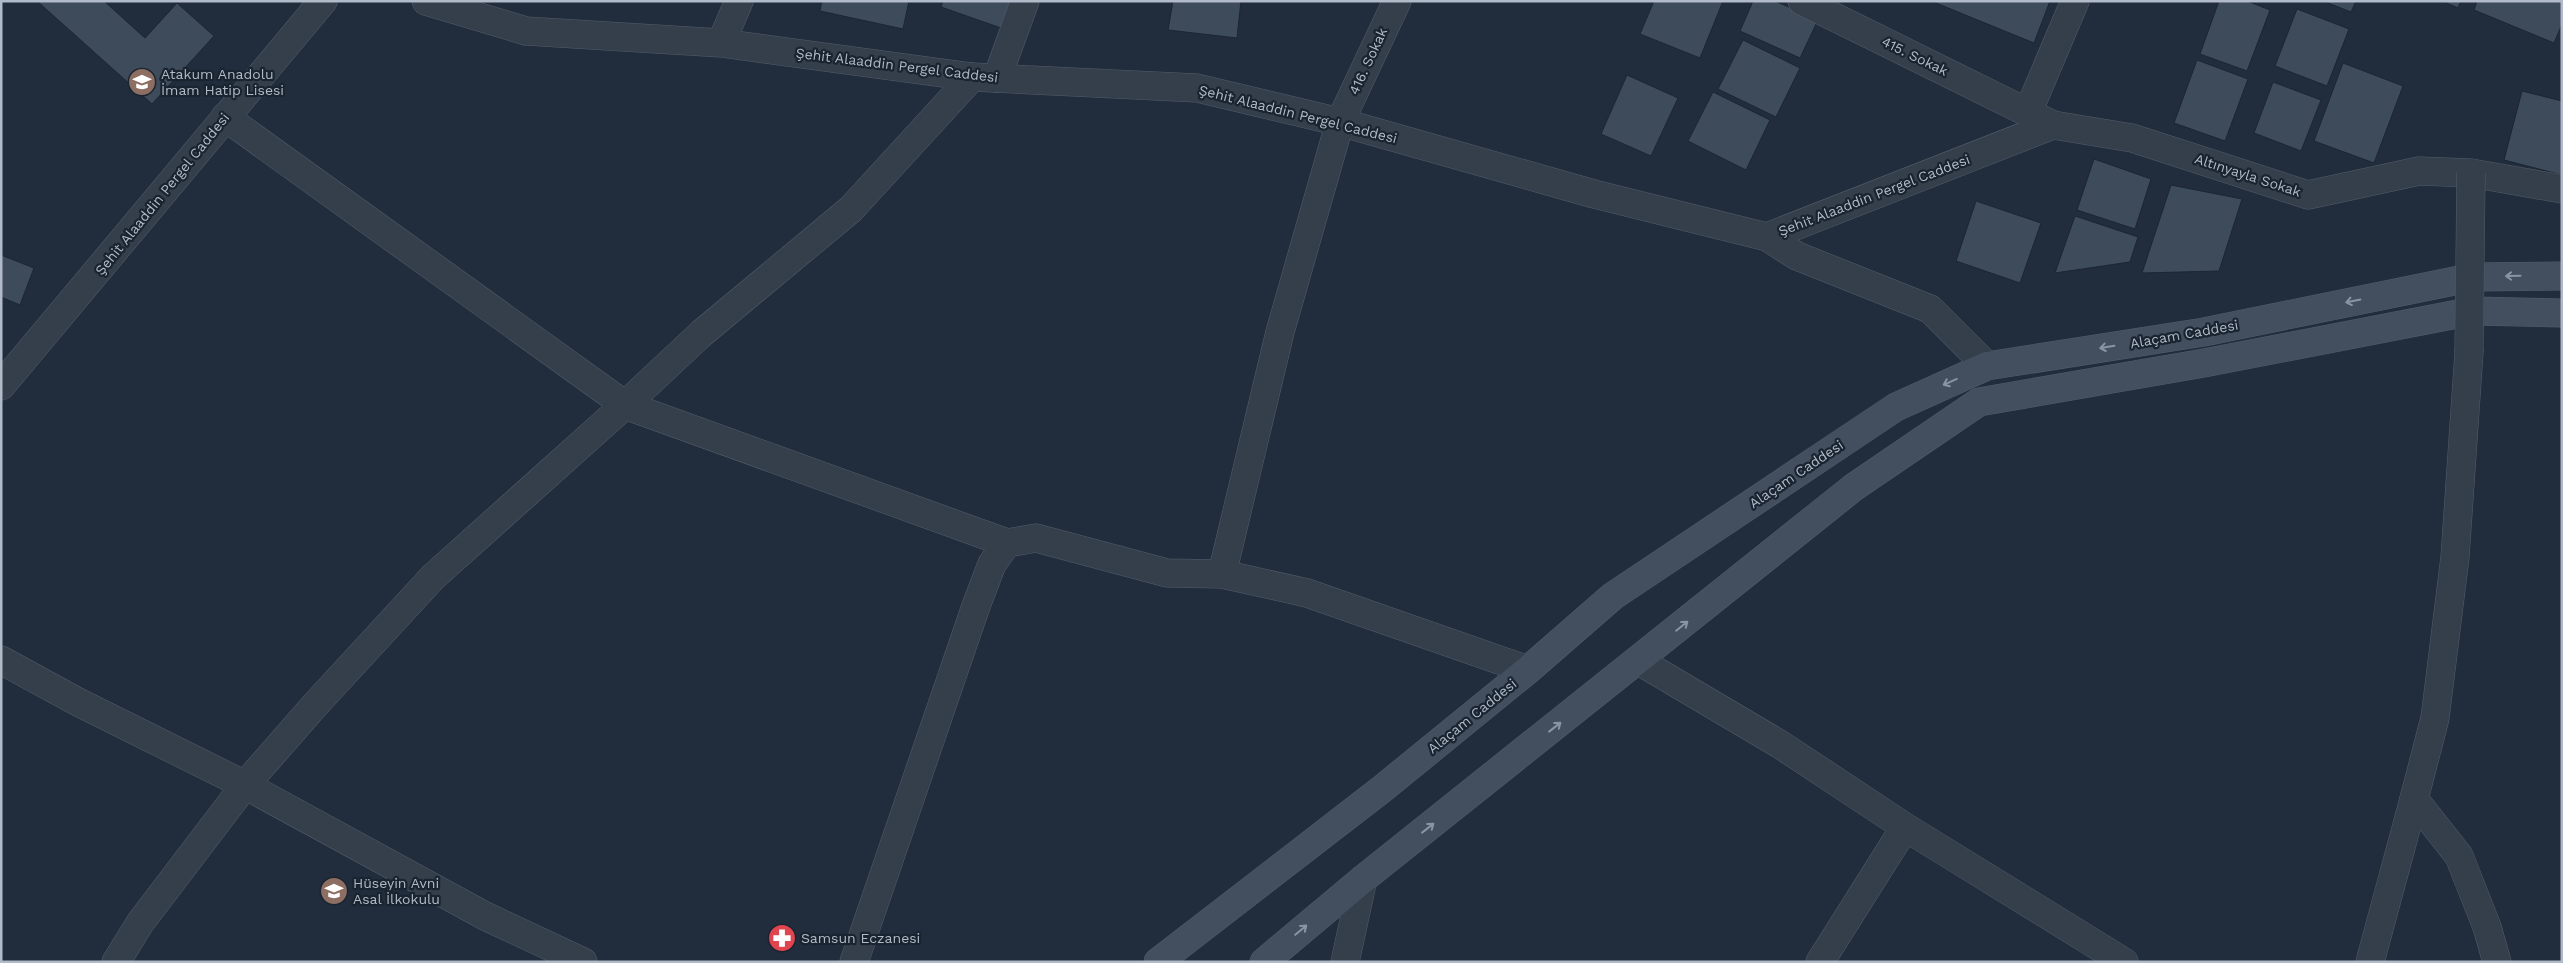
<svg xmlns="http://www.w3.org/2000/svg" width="2563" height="963" viewBox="0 0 2563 963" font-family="'Work Sans',sans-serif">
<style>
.building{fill:#3d4b5b;stroke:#1c2633}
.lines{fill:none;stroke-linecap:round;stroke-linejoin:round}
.minor-casing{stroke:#535d6a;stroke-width:29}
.tertiary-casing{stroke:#535d6a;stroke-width:29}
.secondary-casing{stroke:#535d6a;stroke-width:29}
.minor{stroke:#353f4c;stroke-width:28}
.tertiary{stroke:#353f4c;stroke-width:28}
.secondary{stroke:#434e5f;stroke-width:28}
.pedestrian-bridge-casing{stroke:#535d6a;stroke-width:29;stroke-linecap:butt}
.pedestrian-bridge{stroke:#353f4c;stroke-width:28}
.oneway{stroke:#8a94a3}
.labels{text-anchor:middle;stroke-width:4.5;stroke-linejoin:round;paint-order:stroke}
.street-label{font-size:14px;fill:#b0bac8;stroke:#1a2431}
.poi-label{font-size:14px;fill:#b0bac8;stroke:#1a2431;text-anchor:start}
</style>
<rect width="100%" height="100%" fill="#212d3c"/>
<path class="building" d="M37 1H104L145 38 177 3 214 36 152 104Z
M822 1H909L903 29 820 11Z
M943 1H1011L1001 28 941 7Z
M1173 1H1241L1237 38 1168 30Z
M1654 1H1723L1700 58 1640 34Z
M1753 1H1775L1818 20 1800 58 1740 31Z
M1931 1H2050L2034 43Z
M2219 1H2247L2270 10 2247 71 2200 54Z
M2323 1H2356L2351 12Z
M2442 1H2461L2458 8Z
M2477 1H2562V24L2554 43 2474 10Z
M2297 9 2349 29 2327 86 2275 66Z
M1743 40 1800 68 1776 117 1718 89Z
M2197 60 2248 79 2225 141 2174 123Z
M2343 63 2403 86 2374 163 2314 141Z
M1627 75 1678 98 1651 156 1601 134Z
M2273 82 2321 100 2301 151 2254 133Z
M2522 91 2562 101V175L2504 160Z
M1713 92 1770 120 1746 170 1688 141Z
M2094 159 2151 179 2135 229 2077 210Z
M2171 185 2242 199 2219 271 2142 273Z
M1976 201 2041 223 2020 283 1956 261Z
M2075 216 2138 237 2130 262 2055 273Z
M1 255 34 268 20 305 1 297Z"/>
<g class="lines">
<g class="minor-casing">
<path id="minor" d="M997 78 1025 1
M2028 112 2075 1
M225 117 625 405 1007 543
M1222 574 1307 593 1528 670
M1 660 78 702 245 785 485 916 583 962
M1639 661 1781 745 1905 827 2124 962
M116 962 140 923 245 785 315 705 433 577 625 405 702 333 851 209 972 77
M854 962 976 606 992 564 1007 543 1036 538 1167 573 1222 574 1280 332 1340 122 1397 1
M1345 962 1363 879
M1820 962 1905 827
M2370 962 2414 799"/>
</g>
<g class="tertiary-casing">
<path id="tertiary" d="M426 1 526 31 721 43 972 77 1197 88 1340 122 1594 194 1767 237 2053 125
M1802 1 2053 125 2132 138 2308 195 2419 171 2471 173 2562 189
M721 43 739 1
M1767 237 1797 256 1930 309 1987 366
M2469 352 2455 557 2435 718 2414 799 2459 856 2487 927 2497 962
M1 386 323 1"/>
</g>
<g class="secondary-casing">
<path id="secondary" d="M1158 962 1382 789 1528 670 1613 596 1896 407 1987 366 2204 332 2474 277 2562 276
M1264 962 1363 879 1854 487 1979 402 2204 363 2473 311 2562 313"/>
</g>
<use href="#minor" class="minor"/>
<use href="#tertiary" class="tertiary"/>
<use href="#secondary" class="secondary"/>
<g class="pedestrian-bridge-casing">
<path id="pedestrian-bridge" d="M2469 352 2471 173"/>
</g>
<use href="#pedestrian-bridge" class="pedestrian-bridge"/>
</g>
<defs><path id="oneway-shaft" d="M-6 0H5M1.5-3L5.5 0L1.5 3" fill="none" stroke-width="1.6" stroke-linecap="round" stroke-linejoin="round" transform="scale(1.25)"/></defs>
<g class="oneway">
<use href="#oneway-shaft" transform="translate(2513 276) rotate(179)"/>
<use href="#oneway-shaft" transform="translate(2353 301) rotate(169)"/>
<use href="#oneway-shaft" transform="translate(2107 347) rotate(171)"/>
<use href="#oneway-shaft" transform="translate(1950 382) rotate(156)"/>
<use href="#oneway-shaft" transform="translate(1682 626) rotate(-39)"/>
<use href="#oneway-shaft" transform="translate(1555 727) rotate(-38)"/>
<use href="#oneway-shaft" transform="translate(1428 828) rotate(-38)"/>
<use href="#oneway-shaft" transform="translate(1301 930) rotate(-40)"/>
</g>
<defs>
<g id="school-disc" transform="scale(1.4375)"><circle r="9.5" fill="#8d6e63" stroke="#1a2431"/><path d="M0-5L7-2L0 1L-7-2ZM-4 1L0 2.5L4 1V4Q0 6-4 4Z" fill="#fff"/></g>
<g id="pharmacy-disc" transform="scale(1.4375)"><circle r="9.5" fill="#e0444e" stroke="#1a2431"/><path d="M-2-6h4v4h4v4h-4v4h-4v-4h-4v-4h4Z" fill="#fff"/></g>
</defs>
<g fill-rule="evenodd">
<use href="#school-disc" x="142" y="82"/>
<use href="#school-disc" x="334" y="891"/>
<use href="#pharmacy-disc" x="782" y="938"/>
</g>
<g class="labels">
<g class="street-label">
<text transform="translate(1915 56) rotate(26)" y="5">415. Sokak</text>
<text transform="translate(1368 61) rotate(-65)" y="5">416. Sokak</text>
<text transform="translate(897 65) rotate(7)" y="5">Şehit Alaaddin Pergel Caddesi</text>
<text transform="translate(1298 114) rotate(14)" y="5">Şehit Alaaddin Pergel Caddesi</text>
<text transform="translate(2248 175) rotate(18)" y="5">Altınyayla Sokak</text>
<text transform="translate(162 194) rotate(-51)" y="5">Şehit Alaaddin Pergel Caddesi</text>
<text transform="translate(1874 195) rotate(-21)" y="5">Şehit Alaaddin Pergel Caddesi</text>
<text transform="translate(2184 334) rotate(-10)" y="5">Alaçam Caddesi</text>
<text transform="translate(1796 474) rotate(-34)" y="5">Alaçam Caddesi</text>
<text transform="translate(1472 716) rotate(-39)" y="5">Alaçam Caddesi</text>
</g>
<g class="poi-label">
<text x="161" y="79">Atakum Anadolu<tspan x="161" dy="16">İmam Hatip Lisesi</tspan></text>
<text x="353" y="888">Hüseyin Avni<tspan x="353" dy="16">Asal İlkokulu</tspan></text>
<text x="801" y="943">Samsun Eczanesi</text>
</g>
</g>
<rect width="2563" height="963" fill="none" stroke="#b0bac8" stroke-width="5"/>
</svg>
